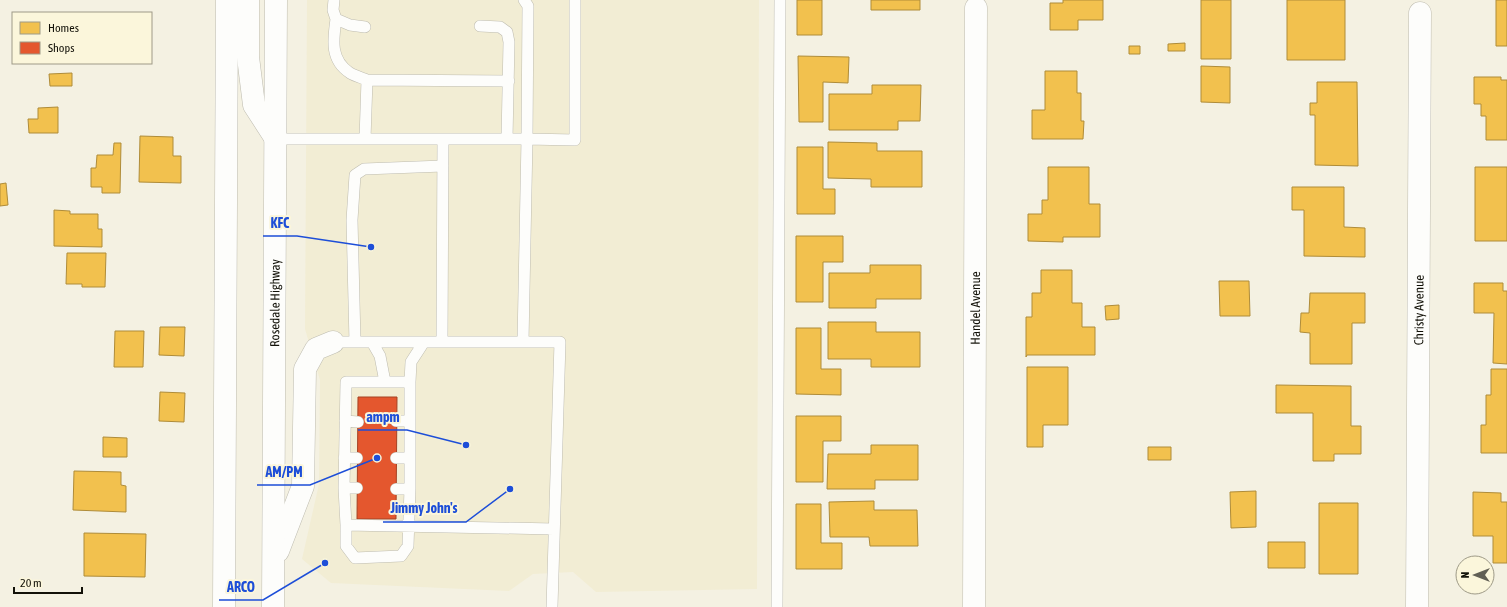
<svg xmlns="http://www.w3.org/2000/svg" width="1507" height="607" viewBox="0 0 1507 607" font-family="'Asap Condensed',sans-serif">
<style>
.built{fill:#f2edd4}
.homes{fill:#f2c14e;stroke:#af8c39}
.shops{fill:#e4572e;stroke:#a54223}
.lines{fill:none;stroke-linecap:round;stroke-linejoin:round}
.lane-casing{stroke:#bebcb0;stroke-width:12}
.street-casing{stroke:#bebcb0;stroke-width:23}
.primary-casing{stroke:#bebcb0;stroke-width:23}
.lane{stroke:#fdfdfb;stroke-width:11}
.street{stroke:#fdfdfb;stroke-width:22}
.primary{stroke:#fdfdfb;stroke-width:22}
.labels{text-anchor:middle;stroke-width:4;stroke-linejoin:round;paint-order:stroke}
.street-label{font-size:13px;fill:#121108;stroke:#fbf6db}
.leader{fill:none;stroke:#1d4ed8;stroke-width:1.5}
.callout-dot{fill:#1d4ed8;stroke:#fbf6db;stroke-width:1.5}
.callout-label{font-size:14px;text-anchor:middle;font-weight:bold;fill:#1d4ed8;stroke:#fbf6db;stroke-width:4;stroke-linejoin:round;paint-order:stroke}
</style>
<rect width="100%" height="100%" fill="#f4f1e2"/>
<path class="built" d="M307 0H759L757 589 596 592 573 572 533 574 509 591 331 583 302 559 319 484 320 380 305 329Z"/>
<path class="homes" d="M797 0H822V35H797Z
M871 0H920V10H871Z
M1063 0H1103V20H1078V30H1050V3H1063Z
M1201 0H1231V59H1201Z
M1287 0H1345V60H1287Z
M1496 0H1507V46H1496Z
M1185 43V51H1168V44Z
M1129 46H1140V54H1129Z
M798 56 849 57 848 83 823 82V122H799Z
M1201 66 1230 67V103L1201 102Z
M1045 71H1077V93H1081V121H1084L1083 139H1032V110H1045Z
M72 73V86H50L49 74Z
M1474 77H1501V80H1507V140H1486V116H1481V104H1474Z
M1317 82H1357L1358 166 1315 165V115H1310V103H1317Z
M872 85H921L920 121H898V130H829V94H872Z
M58 107V133H29L28 119H38V108Z
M140 136 173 137V156H181V183L139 182Z
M828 142 877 143V151H922V187H871V179L828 178Z
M114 143H121L120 193H102V187H91V168H96L97 155H113Z
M797 147H823V189H835V214H797Z
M1048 167H1089V204H1100V237H1063V242L1028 241V214H1042V200H1048Z
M1475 167H1507V241H1475Z
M6 183 8 205 0 206V184Z
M1292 187H1344V227L1365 228V257L1304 256V210H1292Z
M54 210 70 211V214H98V229H102V247L54 246Z
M796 236H843V262H823V302H796Z
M67 253H106L105 287H82V284H66Z
M870 265H921V299H876V308H829V273H870Z
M1041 270H1072V303H1082V327H1095V355H1027L1026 357V317H1032V293H1041Z
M1219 281H1249L1250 316H1220Z
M1474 283H1503V291H1507V364L1493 363 1494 313H1474Z
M1310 293H1365V323H1352V364H1310V333L1300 332 1301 313H1309Z
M1119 305V319L1106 320 1105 306Z
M828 322H876V332H920V367H871V359H828Z
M160 327H185L184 356 159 355Z
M796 328H821V369H841V395L796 394Z
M115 331H144L143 367H114Z
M1027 367H1068V425H1043V447H1027Z
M1491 369H1507V453H1481V425H1486V395H1491Z
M1276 385 1351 386V426H1361V454H1334V461H1313V413H1276Z
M160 392 185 393 184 422 159 421Z
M796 416H841V441H823V482H796Z
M103 437 127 438V457H103Z
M871 445H918V480H875V489H827L828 454H871Z
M1148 447H1171V460H1148Z
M74 471 121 472V485L126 486V512L73 510Z
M1256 491V527L1231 528 1230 492Z
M1473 492 1501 493V502H1507V563H1493V536H1473Z
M874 501V510H917L918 546H870L869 537H830L829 502Z
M1319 503H1358V574H1319Z
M796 504H821V543H842V569H796Z
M84 533 146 534 145 577 84 576Z
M1268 542H1305V568H1268Z"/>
<path class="shops" d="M358 397H397L396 519H357Z"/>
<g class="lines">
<g class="lane-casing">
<path id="lane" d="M334 0 333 10 336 19 350 25 365 27
M524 0 528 6 527 139 575 140V0
M336 19C333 40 330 60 350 73 355 76 362 78 367 80
M480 26 500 27 507 32 509 42 507 139
M276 139H527L523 342
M365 139 367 80 509 81
M333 342H560L552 607
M355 342 352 220 355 175 364 169 443 166
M372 342 380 356 385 382H346L344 488 346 525 554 529
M442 342 443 139
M410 382 411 362 424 342
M345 421 358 422
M396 421H409
M344 458H357
M396 458H409
M344 488H357
M396 489H410
M346 525V546L355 558 401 556 408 546 410 489V382H385
M777 607 780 0"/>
</g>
<g class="street-casing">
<g id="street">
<path id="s1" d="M974 607 976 8"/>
<path id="s2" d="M1417 607 1420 13"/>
</g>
</g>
<g class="primary-casing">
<g id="primary">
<path d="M248 0V57L254 105 276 139"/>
<path d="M278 551 303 486 305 369 316 349 333 342"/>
<path d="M224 607 227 0"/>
<path id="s3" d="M273 607 276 0"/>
</g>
</g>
<use href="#lane" class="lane"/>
<use href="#street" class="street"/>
<use href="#primary" class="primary"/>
</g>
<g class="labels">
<g class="street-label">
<text dy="5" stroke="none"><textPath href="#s3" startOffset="304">Rosedale Highway</textPath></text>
<text dy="5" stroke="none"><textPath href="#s1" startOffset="299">Handel Avenue</textPath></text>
<text dy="5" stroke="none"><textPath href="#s2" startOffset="297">Christy Avenue</textPath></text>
</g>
</g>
<path class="leader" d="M371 247L297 236H263M466 445L407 430H358M377 458L310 485H257M510 489L466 522H383M325 563L263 600H219"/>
<g class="callout-dot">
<circle cx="371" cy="247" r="4"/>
<circle cx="466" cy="445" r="4"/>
<circle cx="377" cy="458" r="4"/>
<circle cx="510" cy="489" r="4"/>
<circle cx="325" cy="563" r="4"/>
</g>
<g class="callout-label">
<text x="280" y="228">KFC</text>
<text x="383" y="422">ampm</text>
<text x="284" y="477">AM/PM</text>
<text x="424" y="513">Jimmy John's</text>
<text x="241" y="592">ARCO</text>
</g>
<rect x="12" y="12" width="140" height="52" fill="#fbf6db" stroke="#9e9a87"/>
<rect x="20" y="22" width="20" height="12" fill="#f2c14e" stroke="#9e9a87"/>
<text x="48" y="32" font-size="12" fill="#121108">Homes</text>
<rect x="20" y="42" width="20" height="12" fill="#e4572e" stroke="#9e9a87"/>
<text x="48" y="52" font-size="12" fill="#121108">Shops</text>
<g transform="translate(1475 575) rotate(270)"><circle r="19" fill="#fbf6db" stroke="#9e9a87"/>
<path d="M0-3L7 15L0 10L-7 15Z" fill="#615f54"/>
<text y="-6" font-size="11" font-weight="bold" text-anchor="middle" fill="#121108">N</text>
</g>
<path d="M14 587v6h68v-6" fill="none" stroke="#121108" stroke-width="2"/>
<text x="20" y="587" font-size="12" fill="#121108" stroke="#fbf6db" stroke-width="3" paint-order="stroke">20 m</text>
</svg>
